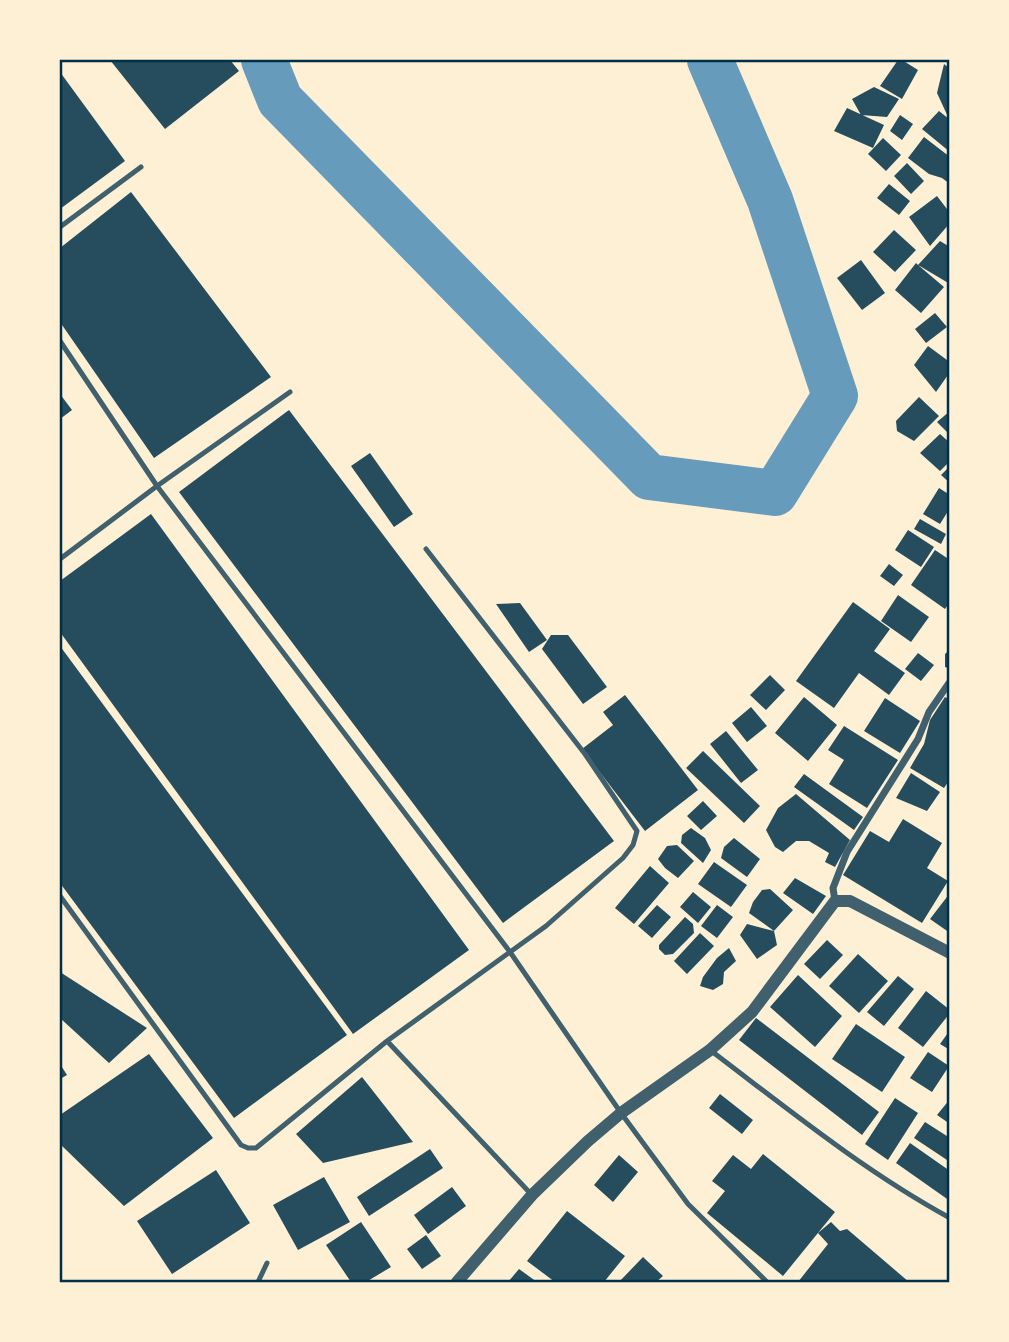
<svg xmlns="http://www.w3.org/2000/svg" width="1009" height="1342" viewBox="0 0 1009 1342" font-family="Raleway,sans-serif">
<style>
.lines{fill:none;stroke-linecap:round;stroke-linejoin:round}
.river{stroke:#669bbc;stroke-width:46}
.building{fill:#264d5e}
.service{stroke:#3f606c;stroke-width:5}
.minor{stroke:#3f606c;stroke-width:7}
.tertiary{stroke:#3f606c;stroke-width:12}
.neatline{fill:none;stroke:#003049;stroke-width:2.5}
</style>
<rect width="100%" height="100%" fill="#fdf0d5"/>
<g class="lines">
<path class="river" d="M264 60 280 100 649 477 775 493 835 396 770 200 710 60"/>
</g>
<path class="building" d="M110 60H230L239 71 165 129Z
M898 60H902L918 70 902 99 880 86Z
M944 64 950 69V152L922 129 939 111 949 119 937 93Z
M60 72 125 161 60 209Z
M874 87 899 99 887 117 861 115 852 99Z
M847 108 884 125 873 148 834 131Z
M900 115 913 124 902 140 890 131Z
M924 137 950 157V184L942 178 929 174 908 158Z
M883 138 901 155 886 171 868 154Z
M907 163 924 181 911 194 894 176Z
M889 184 910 201 899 215 877 198Z
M131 192 271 377 154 458 60 322V248Z
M937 196 950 213V223L930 246 909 217Z
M894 230 916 250 895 272 873 252Z
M940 241 950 247V284L918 265 944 287 921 313 895 290 916 263 918 265Z
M861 260 885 293 862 310 837 278Z
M935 313 947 327 926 343 915 329Z
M928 346 947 360 950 370V372L936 392 914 365Z
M60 394 72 410 60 419Z
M919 397 939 416 914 441 897 431 896 421Z
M289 410 614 841 503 923 179 492Z
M950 411V435L937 422Z
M940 434 950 443V461L940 471 920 453Z
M370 453 413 514 394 527 351 466Z
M950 466V483L941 475Z
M939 488 950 495V508L940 524 923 514Z
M151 514 469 950 353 1034 60 632V581Z
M920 519 946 534 941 544 914 529Z
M908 530 934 547 921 567 895 550Z
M935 550 950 560V602L945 609 911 585Z
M889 564 903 575 894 586 880 576Z
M898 595 929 617 911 642 881 621Z
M853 602 890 629 874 651 905 673 889 695 859 673 834 708 796 681Z
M520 603 547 640 529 652 496 604Z
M551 635H568L607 687 583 704 542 649Z
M60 646 347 1035 234 1118 60 883Z
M950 649V669L945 667V654Z
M918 653 934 665 921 681 905 669Z
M770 675 785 690 766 710 750 695Z
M625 695 698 790 645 831 582 749 613 725 603 712Z
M804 697 837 725 808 761 775 733Z
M945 697 950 700V779L944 788 910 768 924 744 930 720Z
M885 698 920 721 900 753 864 731Z
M751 707 767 726 747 742 732 723Z
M844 726 898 760 867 808 829 784 844 760 828 750Z
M726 731 758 770 741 783 710 744Z
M703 751 760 806 744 823 686 768Z
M911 773 940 792 927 811 896 798Z
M804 774 863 817 854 830 794 787Z
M796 794 850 840 835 867 825 862 829 853 809 841H796L783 852 775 847 766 830 778 808Z
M703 801 717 816 701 830 687 816Z
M903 819 942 843 927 868 948 881 922 923 843 875 870 831 889 842Z
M691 828 705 838 711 850 703 863 681 843 682 835Z
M734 838 760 859 747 877 721 858 724 847Z
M677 845 694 861 678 878 665 868 658 859 667 846Z
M714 862 747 885 731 907 698 884Z
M650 866 669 883 634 924 615 908Z
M795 878 826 896 813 914 783 893Z
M770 889 793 910 774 931 749 913 753 902 762 890Z
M693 892 711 907 698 923 680 907Z
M950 893V933L930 919Z
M657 905 671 917 652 938 638 926Z
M717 905 733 917 717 938 701 926Z
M685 917 693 924 694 933 673 954 665 955 659 949V945Z
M747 924 774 931 777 945 757 959 740 935Z
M700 933 714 946 687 974 674 961Z
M827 940 843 955 820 979 804 964Z
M729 948 736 961 724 972 723 984 713 990 700 986 703 977 717 958Z
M858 954 888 981 859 1013 829 986Z
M60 972 147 1028 109 1063 60 1018Z
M798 975 842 1016 815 1047 770 1007Z
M898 976 914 989 884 1026 867 1012Z
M926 991 950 1010V1013L923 1047 898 1028Z
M756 1018 879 1112 862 1135 739 1040Z
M856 1024 905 1057 882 1092 832 1059Z
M950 1030V1050L940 1044Z
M928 1052 949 1066 932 1092 910 1078Z
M149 1054 213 1138 124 1206 60 1144V1115Z
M60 1064 67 1075 60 1079Z
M362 1077 413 1142 323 1163 296 1134Z
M720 1094 753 1120 742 1134 709 1108Z
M895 1098 918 1113 888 1160 865 1144Z
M950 1099V1124L937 1115Z
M925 1122 950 1138V1162L914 1138Z
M910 1143 950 1171V1201L896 1163Z
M430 1149 443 1168 369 1216 357 1197Z
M763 1154 835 1212 783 1276 707 1213 725 1191 712 1181 733 1155 751 1169Z
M619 1155 638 1172 613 1202 594 1185Z
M216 1170 250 1223 172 1274 137 1221Z
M324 1177 350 1222 298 1250 273 1205Z
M452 1187 466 1206 428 1234 414 1215Z
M567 1211 625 1256 604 1282H555L527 1261Z
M361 1222 391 1267 366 1282H351L326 1245Z
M831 1222 840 1231 847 1229 909 1282H798L828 1244 818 1233Z
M426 1235 441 1256 422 1269 407 1249Z
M643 1257 663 1276 656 1282H619Z
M519 1269 537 1282H508Z"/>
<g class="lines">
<path class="service" d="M60 227 141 167
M60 341 157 486 510 952 621 1113 688 1204 767 1282
M60 559 157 486 290 392
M60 896 241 1145 248 1148H256L387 1041 546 926 623 858 633 845 637 831 585 754 426 549
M387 1041 531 1194
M710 1050C788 1109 864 1171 950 1218
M258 1282 267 1263"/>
<path class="minor" d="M835 901 833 888 847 852 918 739 929 712 949 683"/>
<path class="tertiary" d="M457 1282 532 1195 588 1141 621 1113 710 1050 752 1012 835 901H850L950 953"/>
</g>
<rect width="1009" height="1342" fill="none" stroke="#fdf0d5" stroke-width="122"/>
<rect x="61" y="61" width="887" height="1220" class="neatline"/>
</svg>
